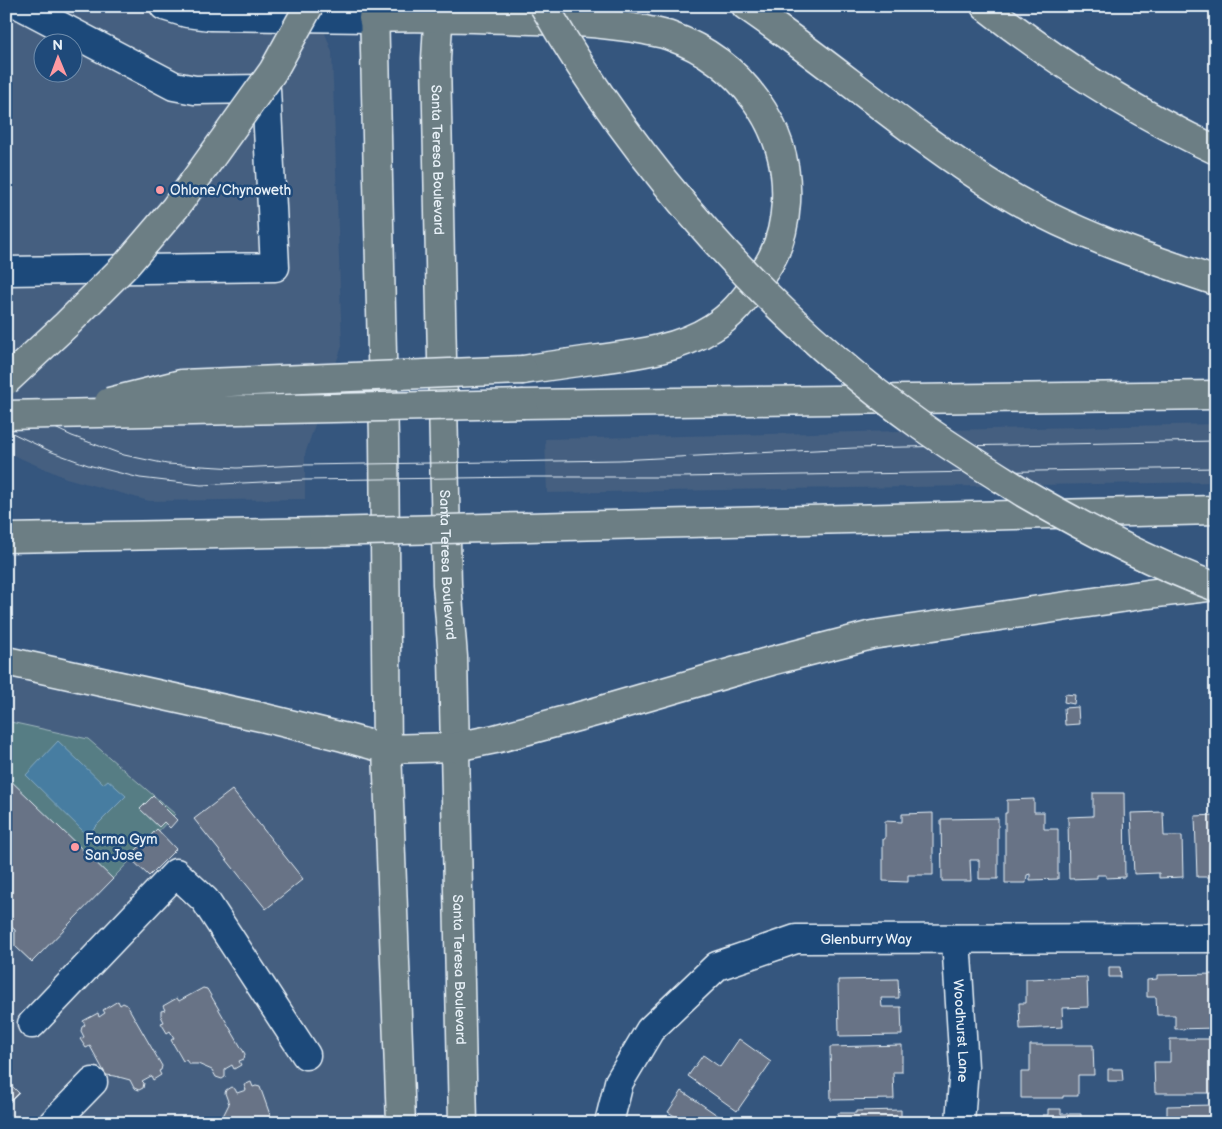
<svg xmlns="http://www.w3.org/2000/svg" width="1222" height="1129" viewBox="0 0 1222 1129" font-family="'Balsamiq Sans',sans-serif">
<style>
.built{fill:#445f80;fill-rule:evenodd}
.green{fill:#567d84;stroke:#9fb7be}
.water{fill:#467da1;stroke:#87abc4}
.building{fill:#677386;stroke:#e8f1f8}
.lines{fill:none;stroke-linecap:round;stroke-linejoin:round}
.minor-casing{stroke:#e8f1f8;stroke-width:31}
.major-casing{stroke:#e8f1f8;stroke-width:31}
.highway-casing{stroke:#e8f1f8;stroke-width:31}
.minor{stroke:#1f4a7a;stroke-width:28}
.major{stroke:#6c7e84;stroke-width:28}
.highway{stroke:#6c7e84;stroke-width:28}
.tram{stroke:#e8f1f8;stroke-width:1}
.highway-bridge-casing{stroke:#e8f1f8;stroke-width:31;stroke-linecap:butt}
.highway-bridge{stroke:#6c7e84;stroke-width:28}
.poi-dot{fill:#ff9aa2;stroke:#1f4a7a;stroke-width:2}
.labels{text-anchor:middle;stroke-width:5;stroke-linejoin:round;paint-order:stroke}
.street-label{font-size:14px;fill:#e8f1f8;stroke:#1f4a7a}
.poi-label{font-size:14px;fill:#e8f1f8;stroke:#1f4a7a;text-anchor:start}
</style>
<rect width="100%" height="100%" fill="#35567e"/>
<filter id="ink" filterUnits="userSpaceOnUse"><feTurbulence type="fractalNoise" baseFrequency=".02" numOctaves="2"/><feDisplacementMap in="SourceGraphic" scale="10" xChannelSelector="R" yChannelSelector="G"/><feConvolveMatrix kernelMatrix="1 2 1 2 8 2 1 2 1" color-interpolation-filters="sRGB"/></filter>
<g filter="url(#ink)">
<path class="built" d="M6 6H315L332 52 342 346 305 454V499L149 501 66 478 6 452ZM42 42H72V72H42Z
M1216 424V482L547 493 545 439Z
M6 661 387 749 401 1123H6Z"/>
<path class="green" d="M6 721 88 739 175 814 32 962 15 946V930L6 922Z"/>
<path class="water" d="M58 741 103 784 108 780 126 796 87 835 26 775Z"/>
<path class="building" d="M1065 694 1075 695 1074 704 1064 702Z
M1078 707 1079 724 1065 725 1064 708Z
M6 776 113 879 32 962 15 946V930L6 922Z
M232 790 303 879 266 909 194 819Z
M1093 793H1124L1125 877 1106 878V875H1097V878L1069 879 1068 817 1093 816Z
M153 796 177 820 170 828 164 822 159 827 140 809Z
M1034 799V812H1044V829H1058V879L1030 880V874L1027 875 1026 883H1005V813H1007V800Z
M1163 812 1164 836H1182L1183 877 1159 878V873L1134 874 1131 813Z
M933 813V875H908V882L883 881V839H885V821L902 822V814Z
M1216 815V877H1197L1195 816Z
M998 818V879H979V860H970L971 881H942L941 819Z
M157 829 176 849 149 876 129 857Z
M1109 967H1120L1121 977H1109Z
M1216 974V1028L1175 1029V1015H1157L1156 997H1147V980L1157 979V975Z
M1087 977 1088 1007 1062 1008 1063 1027 1020 1029 1019 1003H1026V979Z
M898 979 899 998H881L882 1007H901L902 1035 839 1036 838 980Z
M203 988 207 989 245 1054 244 1059 239 1061 241 1065 234 1069 232 1065 225 1069V1077L222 1079 216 1077 212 1070 198 1064H189L186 1060 183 1061 171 1040 174 1038 170 1031 167 1033 161 1023 164 1022 161 1016V1011L165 1010 163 1006 177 998 179 1001Z
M118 1001 120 1005 123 1003 127 1005 162 1066 161 1070 159 1071 161 1075 153 1080 151 1076 142 1081 144 1083 143 1088 139 1090 134 1088 130 1080 115 1076 106 1075 90 1046 86 1048 80 1039 84 1037 81 1031 82 1027 85 1025 83 1021 98 1013 99 1017 105 1013 103 1010Z
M739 1039 771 1062 737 1111 688 1076 703 1055 720 1067Z
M1170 1039H1216V1093H1155L1154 1062H1170Z
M902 1045V1072H893L894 1099 831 1100 830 1047Z
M1030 1045H1093L1094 1075H1078V1096H1063V1098H1021V1072H1030Z
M1108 1069H1122L1123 1081H1108Z
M6 1080 19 1093 6 1106Z
M251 1082 253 1087 256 1086 260 1087 273 1123H217L218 1118H222L229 1104 225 1093 226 1090 231 1087 235 1089 237 1093 246 1090 244 1085Z
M682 1091 729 1123H675L678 1118 668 1112Z
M1213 1105V1123H1167V1106Z
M1048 1109H1061V1114H1081V1123H1043V1115H1048Z
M901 1110V1123H838V1113H856V1111Z"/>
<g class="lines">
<g class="minor-casing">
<g id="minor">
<path d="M164 6 187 13 210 16 373 18"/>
<path d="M6 271 275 267 266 89 195 90 174 86 22 6"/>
<path id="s1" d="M956 939 964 1067 960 1123"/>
<path d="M32 1024 176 873 205 900 306 1055"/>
<path d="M53 1123 93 1082"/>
<path id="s2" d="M609 1123 619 1082 650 1030 717 966 796 939 1216 938"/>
</g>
</g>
<g class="major-casing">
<g id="major">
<path d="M374 6 384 440 387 749 401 1123"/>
<path id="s3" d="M439 6 436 59 441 312 447 584 453 657 463 1123"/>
</g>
</g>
<g class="highway-casing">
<path id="highway" d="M746 6C834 66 913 137 1003 192 1069 232 1144 257 1216 281
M985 6C1056 62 1134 112 1216 150
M373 18C426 16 479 18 533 20 571 21 608 23 645 30 653 32 662 33 670 36 740 61 790 127 786 202 785 220 781 240 773 256 769 265 762 274 757 282 744 300 732 316 712 328 679 349 638 354 600 359 575 362 549 366 523 370
M524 404 1216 395
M527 527 1216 510
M6 538 323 532
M6 661 261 717 343 737 387 749 455 747 495 739 595 712 771 661 872 635 1148 594 1216 586"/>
</g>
<use href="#minor" class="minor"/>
<use href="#major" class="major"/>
<use href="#highway" class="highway"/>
<path class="tram" d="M6 400 42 422 72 436 124 455 167 464 237 468 303 465 619 460 854 448 1216 441
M6 430 52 452 88 465 140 478 201 485 304 480 530 477H681L1216 468"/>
<g class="highway-bridge-casing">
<path id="highway-bridge" d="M544 6C636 166 771 319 921 426 955 450 989 471 1024 493 1086 529 1149 562 1216 587
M6 381 67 324 127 264 175 208 273 71 309 6
M109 402 181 384 523 370
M6 415 524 404
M323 532 527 527"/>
</g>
<use href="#highway-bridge" class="highway-bridge"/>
</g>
</g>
<g class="poi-dot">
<circle cx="160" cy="190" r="5"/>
<circle cx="75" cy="847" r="5"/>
</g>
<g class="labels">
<g class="street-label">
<text dy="5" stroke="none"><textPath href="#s3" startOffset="154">Santa Teresa Boulevard</textPath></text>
<text dy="5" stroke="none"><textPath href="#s3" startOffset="559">Santa Teresa Boulevard</textPath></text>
<text dy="5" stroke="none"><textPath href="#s2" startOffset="349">Glenburry Way</textPath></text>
<text dy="5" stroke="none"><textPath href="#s3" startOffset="964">Santa Teresa Boulevard</textPath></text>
<text dy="5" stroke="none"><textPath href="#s1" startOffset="92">Woodhurst Lane</textPath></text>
</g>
<g class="poi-label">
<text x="170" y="195">Ohlone/Chynoweth</text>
<text x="85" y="844">Forma Gym<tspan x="85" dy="16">San Jose</tspan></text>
</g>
</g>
<rect width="1222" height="1129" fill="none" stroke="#1f4a7a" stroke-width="25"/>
<rect x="12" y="12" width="1197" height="1104" fill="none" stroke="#e8f1f8" stroke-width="2" filter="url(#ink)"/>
<g transform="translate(58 58) rotate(359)"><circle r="24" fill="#1f4a7a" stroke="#6f8dac"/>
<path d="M0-4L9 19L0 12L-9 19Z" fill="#ff9aa2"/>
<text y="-8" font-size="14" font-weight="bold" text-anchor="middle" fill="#e8f1f8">N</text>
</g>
</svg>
